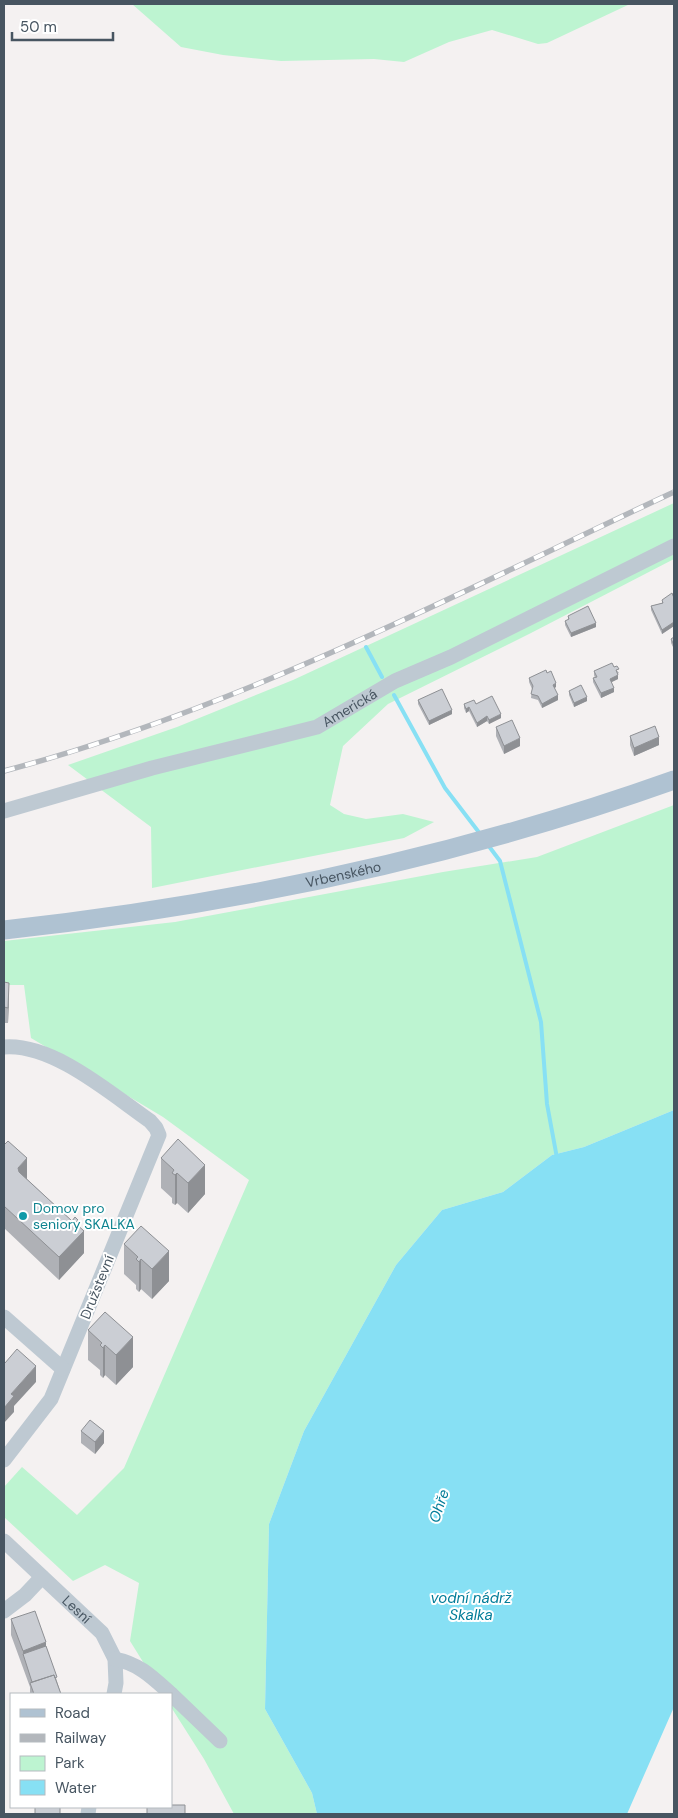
<svg xmlns="http://www.w3.org/2000/svg" width="678" height="1818" viewBox="0 0 678 1818" font-family="'DM Sans',sans-serif">
<style>
.green{fill:#bdf4d1}
.water{fill:#87e0f4}
.lines{fill:none;stroke-linecap:round;stroke-linejoin:round}
.stream{stroke:#87e0f4;stroke-width:4}
.minor{stroke:#bec9d2;stroke-width:15}
.major{stroke:#afc2d2;stroke-width:19}
.rail-casing{stroke:#b3b7bc;stroke-width:5.5}
.rail{stroke:#fff;stroke-width:4;stroke-dasharray:11;stroke-linecap:butt}
.wall{fill:#afb1b6}
.shaded-wall{fill:#8e9094}
.building{fill:#cbced4;stroke:#8e9094}
.culture-dot{fill:#0f9aa8;stroke:#fff;stroke-width:2}
.labels{text-anchor:middle;stroke-width:4;stroke-linejoin:round;paint-order:stroke}
.street-label{font-size:14px;fill:#475561;stroke:#fff}
.culture-label{font-size:14px;fill:#0d838f;stroke:#fff;text-anchor:start}
.water-label{font-size:15px;font-style:italic;fill:#037d99;stroke:#fff}
</style>
<rect width="100%" height="100%" fill="#f4f1f1"/>
<path class="green" d="M132 4H630L547 43 538 44 492 30 449 42 404 62 374 59 281 61 223 55 181 47Z
M674 503V559L531 633 388 704 343 746 330 805 344 814 366 819 403 814 434 822 404 838 152 888 151 827 68 765 177 727 293 680Z
M674 805V1110L584 1147 552 1155 503 1192 442 1210 396 1265 304 1431 269 1524 265 1709 312 1793 317 1814H234L204 1759 171 1707V1694H163L130 1641 139 1583 105 1565 73 1581 4 1517V1487L22 1467 77 1515 124 1468 249 1180 163 1117 31 1038 24 985H4V941L175 922 443 872 537 857Z"/>
<path class="water" d="M674 1110V1707L627 1814H317L312 1793 265 1709 269 1524 304 1431 396 1265 442 1210 503 1192 552 1155 584 1147Z"/>
<g class="lines">
<path class="stream" d="M366 647 382 677
M394 695 445 788 481 835
M488 845 500 861 541 1022 547 1104 557 1158"/>
<g class="minor">
<path id="s1" d="M4 811 152 768 317 727 395 681 451 657 674 546"/>
<path d="M4 1047C53 1043 111 1094 150 1121L156 1128 159 1135 51 1399 4 1460"/>
<path d="M4 1317 63 1369"/>
<path id="s2" d="M4 1541 102 1633 115 1659 116 1683 114 1694"/>
<path d="M4 1611 25 1595 42 1577"/>
<path d="M115 1659C140 1664 153 1678 171 1694"/>
<path d="M171 1694 220 1741"/>
<path d="M88 1814 89 1807"/>
</g>
<path class="major" id="s3" d="M4 930C232 905 458 857 674 780"/>
<g class="rail-casing">
<path id="rail" d="M4 771C239 709 455 594 674 492"/>
</g>
<use href="#rail" class="rail"/>
</g>
<path class="wall" d="M674 598V626L662 634 651 610V606L662 603V600Z
M568 616 596 627 571 637 565 625V621L568 620Z
M674 637V649L671 643V639Z
M614 667 619 673 617 674 618 679 611 682 614 692 601 698 593 682V678H595L594 675V671Z
M547 673 556 687 554 688 558 700 542 708 538 700 531 698 532 689 529 682V678Z
M569 691 587 701 574 707 569 695Z
M418 700 452 714 429 725 418 704Z
M464 704H476L501 718 489 724 487 721 477 727 469 711 466 713 464 708Z
M496 727 520 746 504 754 496 736Z
M630 736 659 745 634 756 630 745Z
M4 982 9 998 8 1023H4Z
M4 1145 27 1179 78 1227 84 1253 59 1280 4 1228Z
M161 1158 205 1194 188 1213 177 1203 175 1205 172 1203V1198L161 1188Z
M124 1244 169 1281 152 1299 141 1289 139 1292 136 1289V1285L124 1274Z
M88 1330 133 1367 116 1385 105 1375 103 1378 100 1375V1370L88 1360Z
M81 1431 104 1443 95 1454 81 1443Z
M11 1619 46 1646 61 1694H30V1687L11 1635Z"/>
<path class="shaded-wall" d="M674 622V626L662 634V630Z
M596 623V627L571 637V633Z
M618 675V679L610 683V679Z
M556 683V687L553 689V685Z
M614 688V692L601 698V693Z
M558 695V700L542 708V704Z
M587 697V701L574 707V703Z
M469 707V711L466 713V709Z
M452 710V714L429 725V721Z
M501 714V718L489 724V720Z
M487 716V721L477 727V723Z
M659 737V745L634 756V748Z
M520 738V746L504 754V746Z
M9 983V998L8 1023V1008Z
M27 1158V1181L18 1191V1168Z
M205 1165V1194L188 1213V1183Z
M177 1173V1203L175 1205V1175Z
M78 1220V1236L84 1231V1253L59 1280V1257L75 1223Z
M169 1251V1281L152 1299V1269Z
M141 1259V1289L139 1292V1262Z
M133 1337V1367L116 1385V1355Z
M105 1345V1375L103 1378V1348Z
M36 1366V1382L14 1406V1412L4 1423V1428V1408L11 1394Z
M104 1431V1443L95 1454V1442Z
M46 1642V1658L23 1654V1651Z"/>
<path class="building" d="M672 593 674 598V622L662 630 651 606 663 603 662 600Z
M588 606 596 623 571 633 565 621 569 619 568 616Z
M674 637V645L671 639Z
M612 663 614 667 617 666 619 669 616 670 618 675 610 679 614 688 601 693 593 678 597 677 594 671Z
M546 670 547 673 551 671 556 683 553 685 558 695 542 704 538 696 531 694 533 686 529 678Z
M581 685 587 697 574 703 569 691Z
M442 689 452 710 429 721 418 700Z
M492 696 501 714 489 720 487 716 477 723 469 707 466 709 464 704 474 700 476 704Z
M512 720 520 738 504 746 496 727Z
M655 726 659 737 634 748 630 736Z
M4 982 9 983 8 1008 4 1007Z
M178 1139 205 1165 188 1183 177 1173 175 1175 172 1173 174 1170 161 1158Z
M8 1141 27 1158 18 1168 19 1172 72 1221 75 1217 78 1220 75 1223 84 1231 59 1257 4 1206V1145Z
M141 1226 169 1251 152 1269 141 1259 139 1262 136 1259 138 1257 124 1244Z
M105 1312 133 1337 116 1355 105 1345 103 1348 100 1345 102 1343 88 1330Z
M17 1349 36 1366 11 1394 14 1396 4 1408V1362L5 1363Z
M90 1420 104 1431 95 1442 81 1431Z
M35 1611 46 1642 23 1651 11 1619Z
M46 1646 57 1677 55 1678 54 1675 32 1682 23 1654Z
M54 1675 61 1694H34L30 1683Z
M171 1805H185V1814H147V1807H171Z
M35 1807H60V1814H35Z"/>
<circle class="culture-dot" cx="23" cy="1216" r="5"/>
<g class="labels">
<g class="street-label">
<text dy="5" stroke="none"><textPath href="#s1" startOffset="362">Americká</textPath></text>
<text dy="5" stroke="none"><textPath href="#s3" startOffset="344">Vrbenského</textPath></text>
<text transform="translate(97 1287) rotate(-68)" y="5">Družstevní</text>
<text dy="5" stroke="none"><textPath href="#s2" startOffset="100">Lesní</textPath></text>
</g>
<g class="culture-label">
<text x="33" y="1213">Domov pro<tspan x="33" dy="16">seniory SKALKA</tspan></text>
</g>
<g class="water-label">
<text transform="translate(439 1506) rotate(-72)" y="5">Ohře</text>
<text x="471" y="1603">vodní nádrž<tspan x="471" dy="17">Skalka</tspan></text>
</g>
</g>
<rect width="678" height="1818" fill="none" stroke="#475561" stroke-width="10"/>
<rect x="10" y="1693" width="162" height="115" fill="#ffffff" stroke="#b5bbc0"/>
<rect x="20" y="1709" width="25" height="8" fill="#afc2d2" stroke="#b5bbc0"/>
<text x="55" y="1718" font-size="15" fill="#475561">Road</text>
<rect x="20" y="1734" width="25" height="8" fill="#b3b7bc" stroke="#b5bbc0"/>
<text x="55" y="1743" font-size="15" fill="#475561">Railway</text>
<rect x="20" y="1756" width="25" height="15" fill="#bdf4d1" stroke="#b5bbc0"/>
<text x="55" y="1768" font-size="15" fill="#475561">Park</text>
<rect x="20" y="1780" width="25" height="15" fill="#87e0f4" stroke="#b5bbc0"/>
<text x="55" y="1793" font-size="15" fill="#475561">Water</text>
<path d="M12 32v8h101v-8" fill="none" stroke="#475561" stroke-width="2.5"/>
<text x="20" y="32" font-size="15" fill="#475561" stroke="#ffffff" stroke-width="4" paint-order="stroke">50 m</text>
</svg>
